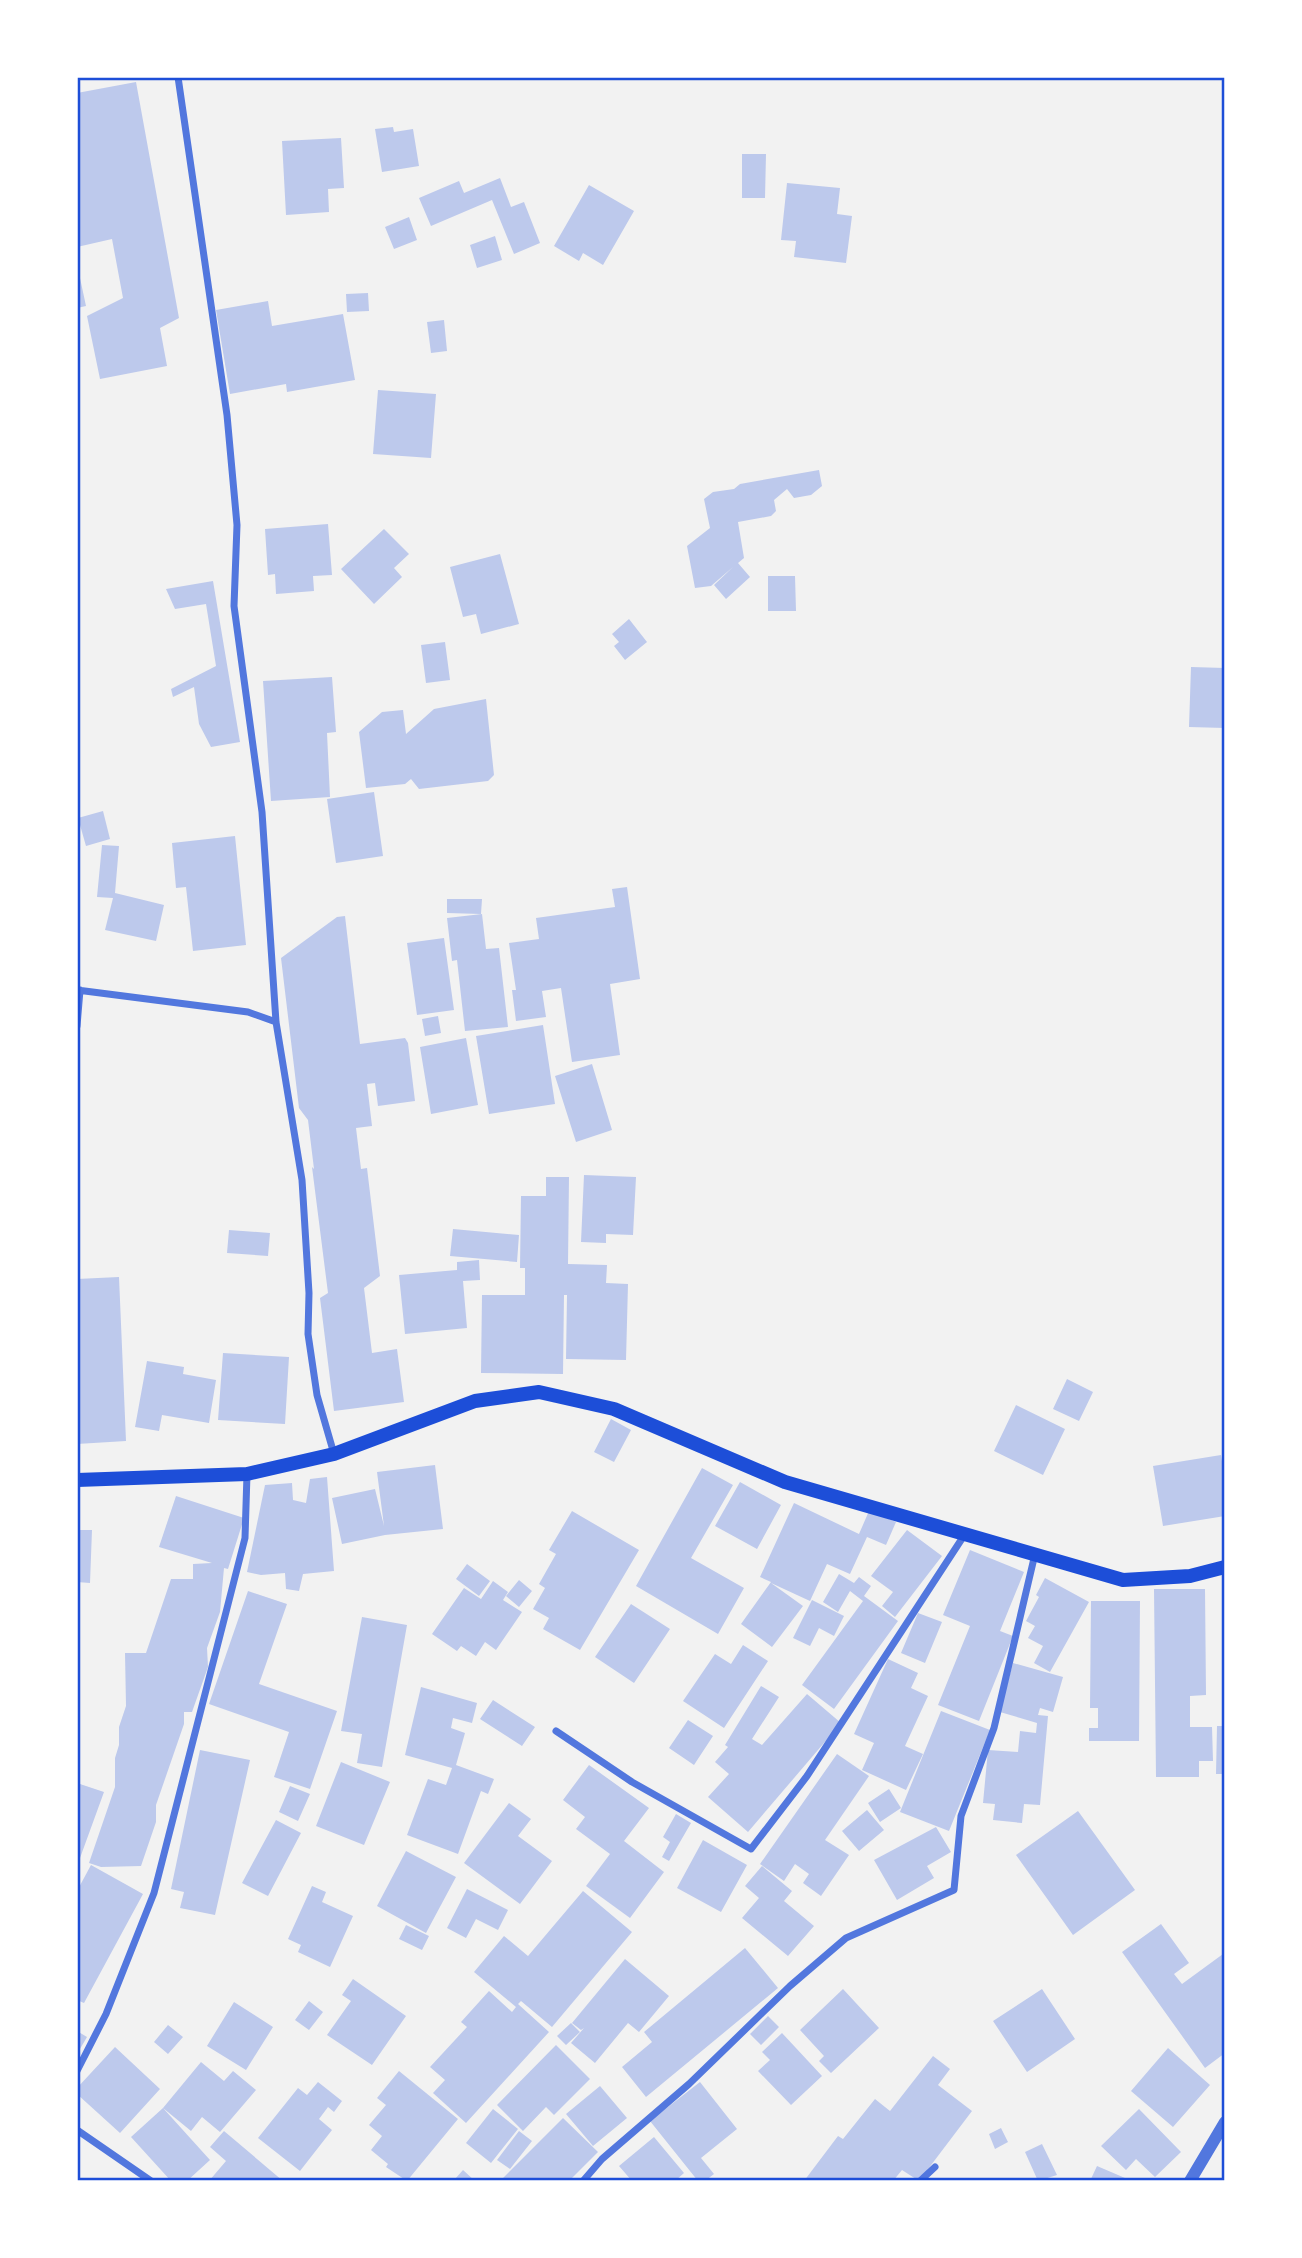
<svg xmlns="http://www.w3.org/2000/svg" width="1302" height="2258" viewBox="0 0 1302 2258" font-family="'Nunito Sans',sans-serif">
<style>
.building{fill:#bdc9ec}
.lines{fill:none;stroke-linecap:round;stroke-linejoin:round}
.minor{stroke:#5277de;stroke-width:7}
.tertiary{stroke:#5277de;stroke-width:12}
.secondary{stroke:#1d4ed8;stroke-width:14}
.neatline{fill:none;stroke:#1d4ed8;stroke-width:2.5}
</style>
<rect width="100%" height="100%" fill="#f2f2f2"/>
<path class="building" d="M136 82 179 318 160 328 167 366 100 379 87 316 123 298 112 239 77 247V93Z
M393 127 394 132 413 129 419 166 382 172 375 129Z
M341 138 344 188 328 189 329 212 286 215 282 141Z
M742 154H766L765 198H742Z
M500 178 511 207 524 202 540 243 514 254 492 200 431 226 419 198 459 181 464 193Z
M787 183 840 188 837 214 852 216 846 263 794 257 796 241 781 240Z
M589 185 634 211 603 265 583 253 579 261 554 246Z
M409 217 417 240 394 249 385 227Z
M495 236 502 260 477 268 470 245Z
M77 264 86 306 77 308Z
M368 293 369 311 347 312 346 294Z
M268 301 272 326 343 314 355 380 287 392 286 384 230 394 216 310Z
M444 320 447 351 431 353 427 322Z
M378 390 436 394 431 458 373 454Z
M819 470 822 486 811 495 794 498 787 489 774 500 776 511 771 516 738 522 744 558 738 563 750 577 726 599 714 585 733 567 711 586 695 588 687 546 710 528 704 499 713 492 734 489 740 484Z
M328 524 332 575 313 576 314 591 276 594 275 574 268 575 265 529Z
M384 529 409 554 394 568 402 577 374 604 341 569Z
M500 554 519 624 481 634 476 614 463 617 450 567Z
M768 576H795L796 611H768Z
M213 581 240 742 211 747 199 724 194 687 173 697 171 689 216 666 206 604 175 609 166 589Z
M629 619 647 642 625 660 614 646 619 642 612 634Z
M445 642 450 680 426 683 421 645Z
M1191 667 1225 668V728L1189 727Z
M332 677 336 732 327 733 330 797 271 801 263 681Z
M486 699 494 775 488 781 419 789 411 779 405 784 366 788 359 732 382 712 403 710 406 734 434 709Z
M374 792 383 856 336 863 327 799Z
M103 811 110 839 86 846 78 818Z
M235 836 246 945 193 951 186 887 176 888 172 843Z
M102 845 119 846 115 893 164 905 156 941 105 930 113 898 97 897Z
M627 887 640 979 610 984 620 1055 572 1062 561 988 542 991 546 1017 516 1021 512 990H516L509 943 539 939 536 918 615 907 612 889Z
M447 899H482L481 914 447 913Z
M482 914 486 949 499 948 508 1027 465 1031 457 960 452 961 447 918Z
M345 916 360 1044 405 1038 408 1043 415 1101 378 1106 375 1083 367 1084 372 1126 356 1128 361 1169 367 1168 380 1276 364 1288 372 1353 397 1349 404 1402 334 1411 320 1298 328 1293 312 1167 314 1169 308 1120 299 1108 281 958 337 917Z
M444 938 454 1010 417 1015 407 943Z
M438 1016 441 1033 425 1036 422 1019Z
M543 1025 555 1104 489 1114 476 1036Z
M466 1038 478 1105 431 1114 420 1047Z
M592 1064 612 1130 576 1142 555 1076Z
M584 1175 636 1177 633 1235 606 1234V1243L581 1242Z
M546 1177H569L568 1264 607 1265 606 1283 628 1284 626 1360 566 1359 567 1295H564L563 1374 481 1373 482 1295H525V1268H520L521 1196H546Z
M453 1229 519 1235 517 1262 450 1256Z
M229 1230 270 1233 268 1256 227 1253Z
M479 1260 480 1280 463 1281 467 1328 405 1334 399 1275 457 1270V1262Z
M119 1277 126 1441 77 1444V1279Z
M223 1353 289 1357 285 1424 218 1420Z
M147 1361 184 1367 183 1374 216 1380 209 1423 162 1415 159 1431 135 1427Z
M1067 1379 1093 1392 1079 1421 1053 1409Z
M1016 1405 1065 1429 1043 1475 994 1451Z
M611 1419 631 1430 614 1462 594 1452Z
M1221 1455 1225 1480V1516L1163 1526 1153 1466Z
M435 1465 443 1529 385 1535 342 1544 332 1498 375 1489 384 1526 377 1472Z
M702 1468 733 1485 691 1558 744 1588 718 1634 636 1586Z
M327 1477 334 1571 303 1574 299 1591 286 1589 285 1573 261 1575 247 1572 265 1485 292 1483 293 1500 306 1503 310 1479Z
M740 1482 781 1505 757 1549 715 1526Z
M176 1496 244 1518 228 1569 224 1568 220 1612 207 1648 208 1667 192 1712H184V1724L156 1805V1822L141 1866 101 1867 89 1863 115 1787V1758L119 1745V1727L126 1706 125 1653H146L171 1579H193V1564L212 1563 159 1547Z
M794 1503 859 1534 869 1511 896 1522 886 1545 867 1537 850 1574 827 1564 810 1601 771 1583 803 1606 772 1647 741 1624 771 1582 760 1577Z
M572 1511 639 1550 580 1650 543 1629 549 1618 533 1609 545 1588 539 1584 556 1554 549 1550Z
M77 1530H92L90 1583 77 1582Z
M907 1530 942 1556 895 1617 882 1606 893 1592 871 1576Z
M970 1550 1024 1572 1000 1631 1013 1636 979 1721 938 1705 970 1626 943 1615Z
M467 1564 490 1581 479 1596 456 1579Z
M839 1574 854 1583 859 1577 871 1586 864 1596 898 1621 834 1709 802 1685 863 1601 850 1591 838 1612 823 1602Z
M1045 1578 1089 1602 1050 1672 1034 1663 1043 1646 1028 1638 1035 1626 1026 1621 1039 1597 1036 1595Z
M519 1580 532 1591 519 1607 506 1596Z
M493 1581 508 1592 503 1600 522 1612 496 1650 485 1642 476 1656 461 1646 457 1651 432 1634 464 1588 481 1599Z
M1154 1589H1205L1206 1695 1190 1696V1727H1212L1213 1761H1199V1777H1156Z
M248 1591 287 1604 259 1684 337 1711 310 1789 274 1777 289 1732 209 1704Z
M812 1600 844 1616 834 1636 819 1628 810 1646 793 1638Z
M1091 1601H1140L1139 1741H1089V1728H1098V1708H1090Z
M631 1604 670 1629 634 1683 595 1657Z
M918 1613 942 1622 925 1663 901 1653Z
M362 1617 407 1625 382 1767 357 1763 362 1734 341 1731Z
M743 1645 768 1661 724 1728 683 1701 715 1654 731 1664Z
M888 1659 918 1673 911 1688 928 1696 905 1746 923 1754 906 1790 862 1770 874 1743 854 1734Z
M1013 1663 1063 1677 1053 1712 1040 1708 1038 1715 1048 1716 1040 1805 1024 1804 1022 1823 993 1820 995 1804 983 1803 988 1750 1018 1752 1020 1731 1036 1733 1037 1723 1000 1712Z
M761 1686 779 1697 752 1739 762 1745 807 1694 841 1723 748 1832 708 1797 729 1774 715 1762 728 1747 725 1745Z
M421 1687 477 1703 472 1723 453 1718 451 1728 465 1733 456 1765 494 1779 488 1794 481 1791 458 1854 407 1835 428 1779 446 1785 452 1768 405 1755Z
M493 1700 535 1727 522 1746 480 1719Z
M941 1711 990 1730 949 1831 900 1812Z
M688 1720 713 1736 694 1765 669 1748Z
M1217 1726H1225V1774H1216Z
M200 1750 250 1760 215 1915 180 1908 184 1892 171 1889Z
M837 1754 869 1776 825 1840 849 1855 821 1896 803 1883 809 1874 795 1864 784 1881 760 1864Z
M341 1762 390 1782 364 1845 316 1826Z
M589 1765 649 1808 624 1841 664 1872 630 1918 586 1886 610 1854 576 1829 585 1817 563 1800Z
M77 1783 104 1792 80 1858 77 1857Z
M290 1786 310 1794 298 1821 279 1812Z
M889 1789 901 1808 880 1822 868 1803Z
M509 1803 531 1819 518 1836 552 1861 520 1904 464 1863Z
M867 1810 884 1830 859 1851 842 1831Z
M1078 1811 1135 1890 1073 1935 1016 1855Z
M676 1814 691 1823 669 1861 662 1857 670 1842 663 1837Z
M276 1820 301 1833 268 1896 242 1883Z
M936 1827 951 1852 927 1866 934 1878 897 1900 874 1860Z
M703 1840 747 1865 721 1912 677 1888Z
M406 1851 456 1877 426 1933 377 1906Z
M91 1865 143 1894 84 2003 77 2000V1891Z
M762 1866 792 1891 784 1901 814 1926 788 1956 742 1918 759 1898 745 1886Z
M312 1886 326 1892 322 1902 353 1916 330 1967 298 1952 301 1945 288 1939Z
M467 1889 508 1910 498 1930 476 1919 466 1938 447 1928Z
M583 1891 632 1932 552 2027 521 2001 518 2004 549 2032 466 2123 433 2093 445 2080 430 2067 467 2027 461 2022 489 1991 512 2012 516 2007 474 1972 504 1936 528 1956Z
M1161 1924 1189 1963 1174 1974 1182 1984 1223 1954 1225 1957V2053L1205 2068 1122 1952Z
M406 1925 429 1936 422 1950 399 1939Z
M745 1948 778 1988 646 2097 622 2067 652 2042 644 2032Z
M625 1959 669 1996 639 2032 628 2023 595 2063 571 2043 584 2028 581 2030 572 2023Z
M353 1979 406 2016 372 2065 327 2035 351 2001 342 1995Z
M843 1989 879 2028 831 2073 819 2061 824 2056 800 2030Z
M1042 1989 1075 2039 1027 2072 993 2021Z
M309 2001 323 2012 309 2030 295 2020Z
M234 2002 273 2027 246 2070 207 2046Z
M768 2016 779 2027 761 2045 750 2034Z
M571 2023 580 2032 566 2045 557 2036Z
M168 2025 183 2037 168 2054 154 2042Z
M77 2031 87 2037 77 2054Z
M782 2033 822 2076 791 2105 758 2071 770 2060 762 2052Z
M556 2045 590 2079 554 2115 546 2107 523 2131 497 2105Z
M115 2047 160 2089 120 2133 77 2094V2088Z
M1168 2048 1210 2085 1173 2127 1131 2091Z
M933 2056 950 2069 938 2085 972 2111 919 2181 902 2170 893 2181H804L838 2136 843 2139 875 2099 890 2111Z
M201 2062 224 2081 233 2071 256 2090 220 2132 202 2117 191 2131 163 2108Z
M399 2071 458 2119 407 2181 386 2167 388 2164 371 2150 382 2136 369 2125 386 2105 377 2098Z
M318 2082 342 2101 334 2112 328 2107 319 2119 332 2130 300 2171 258 2138 298 2088 307 2095Z
M700 2082 737 2129 701 2158 714 2174 705 2181H698L650 2121Z
M600 2086 627 2118 593 2146 566 2114Z
M163 2108 210 2160 187 2181H171L131 2137Z
M493 2109 518 2129 491 2163 466 2143Z
M1139 2109 1181 2152 1155 2177 1136 2159 1126 2170 1101 2146Z
M563 2118 598 2152 569 2181H500Z
M1001 2128 1008 2142 995 2149 989 2134Z
M224 2131 283 2181H209L226 2161 210 2147Z
M519 2131 532 2141 510 2169 497 2160Z
M654 2137 684 2173 675 2181H632L619 2166Z
M1042 2144 1057 2175 1038 2181 1025 2152Z
M1097 2166 1132 2181H1090Z
M463 2170 475 2181 455 2179Z"/>
<g class="lines">
<path class="minor" d="M178 77 227 415 237 525 234 606 262 812 276 1022 302 1180 309 1293 308 1334 317 1395 334 1454
M77 990 248 1012 276 1022
M77 1026 80 990
M556 1731 632 1782 751 1849 807 1776 965 1534
M77 2071 106 2014 154 1893 245 1538 247 1474
M77 2130 151 2181
M583 2181 602 2159 689 2084 790 1986 846 1938 954 1890 961 1816 994 1728 1035 1554
M920 2181 935 2167"/>
<path class="tertiary" d="M1190 2181 1225 2122"/>
<path class="secondary" d="M77 1480 247 1474 334 1454 475 1401 539 1392 614 1409 785 1482 1123 1580 1190 1576 1225 1567"/>
</g>
<rect width="1302" height="2258" fill="none" stroke="#ffffff" stroke-width="158"/>
<rect x="79" y="79" width="1144" height="2100" class="neatline"/>
</svg>
